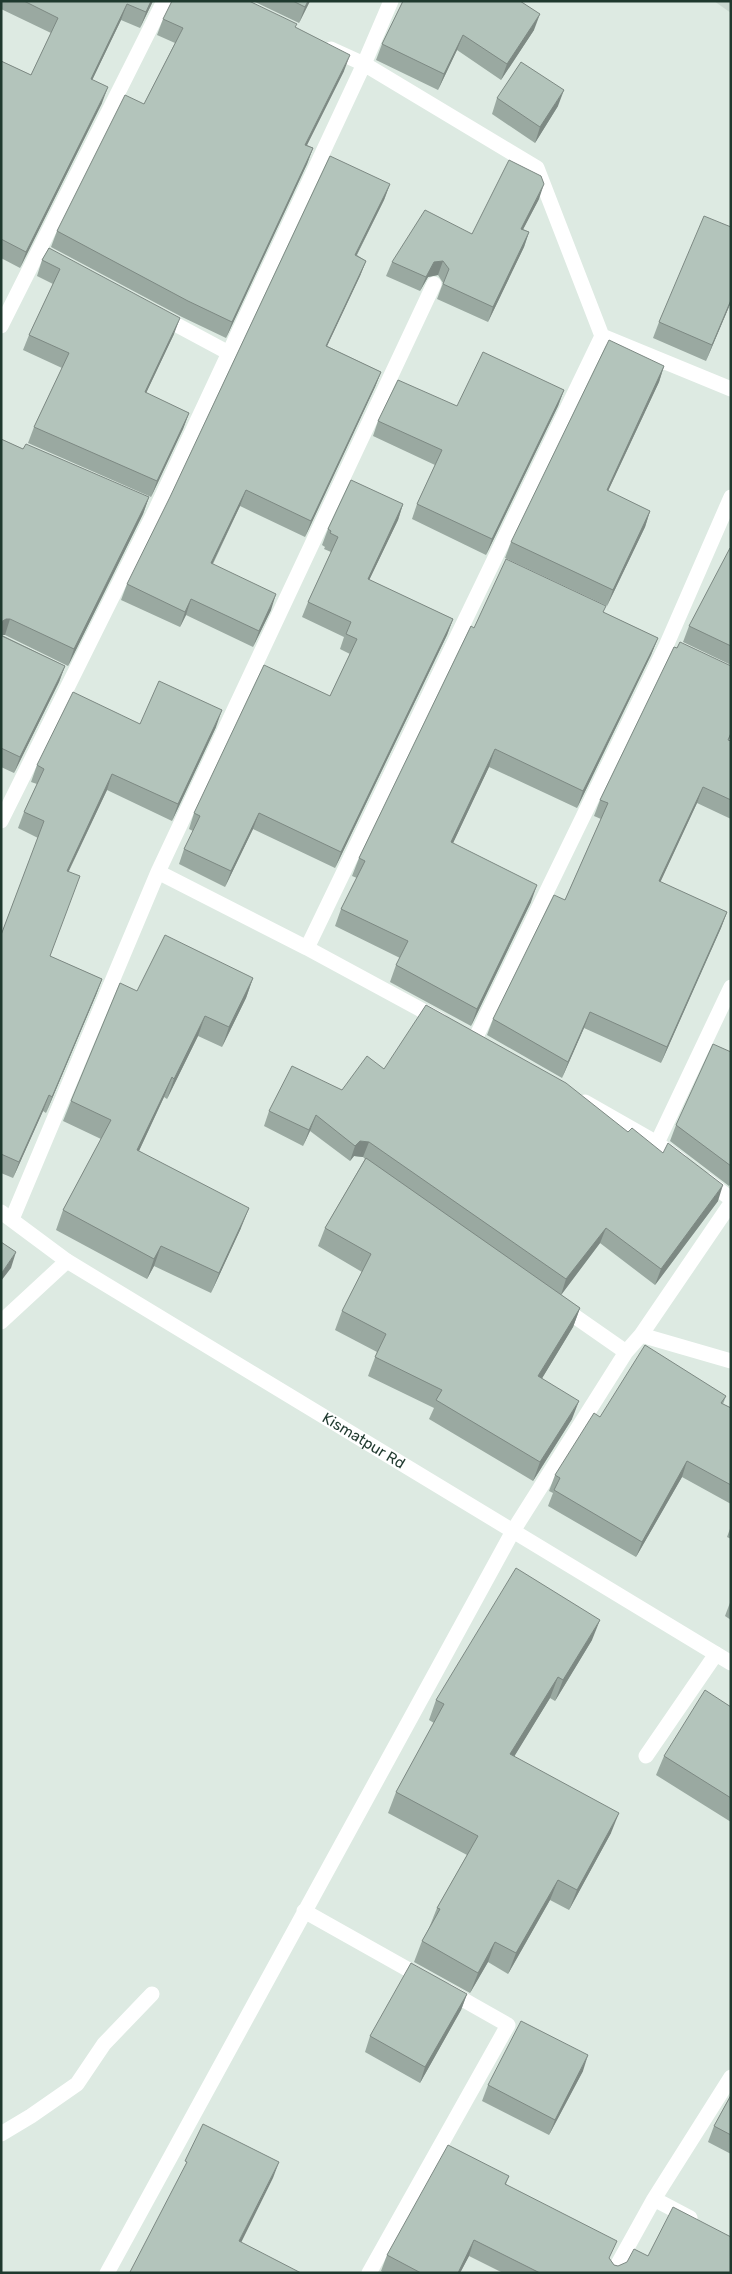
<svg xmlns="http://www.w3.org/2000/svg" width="732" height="2274" viewBox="0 0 732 2274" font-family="Rubik,sans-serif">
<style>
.built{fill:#cbd9d1}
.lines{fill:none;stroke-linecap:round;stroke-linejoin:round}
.lane{stroke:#fff;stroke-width:15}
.street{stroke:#fff;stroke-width:15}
.secondary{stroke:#fff;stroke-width:15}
.wall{fill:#9aa9a1}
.shaded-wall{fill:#7d8983}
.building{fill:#b3c4bb;stroke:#7d8983}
.labels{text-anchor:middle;stroke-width:4;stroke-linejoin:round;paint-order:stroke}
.street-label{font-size:15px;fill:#1f392e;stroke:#edf6f0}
</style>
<rect width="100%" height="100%" fill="#ddeae2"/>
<path class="built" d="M714 1H731V13Z"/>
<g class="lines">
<path class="lane" d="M1 2134 31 2116 77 2084 104 2044 152 1994"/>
<path class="street" d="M391 1 364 64 537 168 602 336 731 389
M160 316 229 353
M1 326 164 1
M1 821 156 509 364 64 331 49
M158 872 307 948 440 1020
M307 948 602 336
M475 1039 666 646 731 497
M585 1102 657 1143 680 1160
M657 1143 731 987
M706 1180 731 1199
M12 1219 158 872 434 284
M560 1306 626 1352 641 1335 731 1203
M1 1322 67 1261
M641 1335 731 1361
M646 1756 716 1654
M304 1911 425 1979
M654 2199 690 2218
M107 2273 513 1531 626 1352
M369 2273 508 2025 448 1991
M613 2273 654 2199 731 2077"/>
<path class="secondary" id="s1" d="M1 1212 67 1261 731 1663"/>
</g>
<path class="wall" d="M2 1H153L140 28 121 20 92 80 102 103 20 268 1 258V61L31 75 51 33 1 9V4Z
M253 1H310L299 23Z
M403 1 534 30 501 80 457 50 438 90 376 60 382 44Z
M163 19 295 28 344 71 307 145 313 148 307 164 226 338 182 317 51 247 57 231 144 104 175 43 157 35Z
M497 98 558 106 535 143 492 114Z
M390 184 384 200 357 255 366 261 360 276 327 346 381 372 375 387 305 537 240 506 213 564 271 610 253 647 186 615 180 627 121 600 127 584Z
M539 199 523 229 529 232 524 247 488 322 437 299 443 283 438 275 428 277 420 291 386 276 392 262 472 234Z
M49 248 174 334 146 393 189 413 183 429 151 497 28 443 34 427 62 368 23 350 29 335 53 284 37 276 42 260Z
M731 302 706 361 653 338 659 322Z
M664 366 659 382 608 491 650 511 645 527 607 606 505 558 511 542Z
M564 390 558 406 486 555 412 519 417 504 435 465 373 436 378 421 457 406Z
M1 439 23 449 149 497 143 514 68 666 5 635H2L65 666 59 682 14 773 1 767Z
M403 504 398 520 369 580 453 619 447 635 335 868 253 829 225 887 179 864 184 849 193 831 189 829 194 813 330 696 350 654 340 649 344 637 302 617 308 602 331 552 324 549 325 547 322 545 328 529Z
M731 548V665L683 642 689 626Z
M603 612 658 638 651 655 577 808 489 767 453 843 531 902 471 1026 390 982 396 965 400 958 335 926 341 909 357 878 352 876 359 858 474 628Z
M731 666V736L729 740 731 741V819L697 803 660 882 727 912 721 928 661 1063 584 1028 562 1078 487 1035 493 1019 565 900 601 819 594 816 600 800Z
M140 724 216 727 172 821 107 790 69 871 50 956 102 979 96 995 46 1113 43 1111 13 1178 1 1173V935L38 838 18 828 24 812 37 784 31 782 37 765Z
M253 978 246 998 222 1047 198 1036 167 1099 164 1097 139 1151 241 1228 211 1293 154 1266 147 1279 56 1230 63 1210 101 1139 63 1121 71 1101 137 991Z
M731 1052V1183L729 1186 670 1141 676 1125Z
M384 1069 628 1132 718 1201 655 1285 600 1243 561 1295 580 1308 573 1327 542 1378 572 1419 533 1481 429 1419 434 1408 368 1376 377 1352 335 1330 342 1311 362 1272 318 1246 325 1228 365 1159 363 1157 354 1156 350 1161 310 1131 303 1146 264 1126 269 1111 342 1090Z
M726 1396 723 1404 731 1408V1504L682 1477 636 1557 548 1506 553 1493 549 1491 555 1475 600 1417Z
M731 1526V1539L727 1537Z
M731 1600V1620L725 1616Z
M592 1640 555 1701 550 1698 514 1756 611 1833 569 1910 550 1900 508 1974 488 1962 470 1993 414 1962 422 1941 429 1928 437 1908 467 1855 388 1813 396 1792 434 1723 429 1720 436 1700Z
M731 1707V1822L656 1775 664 1756Z
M467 1994 461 2010 420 2083 365 2052 370 2036Z
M583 2071 549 2135 482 2101 488 2085Z
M731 2095V2154L708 2142 714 2126Z
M509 2176 506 2184 610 2259 614 2265 618 2266 648 2256 731 2273H503L469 2256 460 2273H384L381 2271 387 2255Z"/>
<path class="shaded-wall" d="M151 1H153L140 28 146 12Z
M308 1H310L299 23 305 7Z
M127 4 121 20 85 95 91 79Z
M540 14 534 30 501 80 507 64Z
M463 35 457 50 438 90 444 74Z
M350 55 344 71 299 161 305 145Z
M108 87 102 103 20 268 26 252Z
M564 90 558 106 535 143 540 127Z
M313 148 307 164 226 338 232 322Z
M390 184 384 200 349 270 355 255Z
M544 184 539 199 516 243 521 229Z
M529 232 524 247 488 322 493 307Z
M366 261 360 276 320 361 326 346Z
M443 261 438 275 428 277 420 291 426 277 434 262Z
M731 300V302L706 361 712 345Z
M180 318 174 334 139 408 145 392Z
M664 366 659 382 601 506 607 490Z
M381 372 375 387 305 537 311 521Z
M564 390 558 406 486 555 492 539Z
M189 413 183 429 151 497 157 481Z
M246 490 240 506 205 579 211 563Z
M149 497 143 514 68 666 74 649Z
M403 504 398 520 362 595 368 579Z
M650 511 645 527 607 606 613 590Z
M276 594 271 610 253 647 259 631Z
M191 599 186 615 180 627 185 612Z
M6 619H10L5 635H1V622Z
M453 619 447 635 335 868 341 852Z
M658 638 651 655 577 808 583 791Z
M65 666 59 682 14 773 20 757Z
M222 710 216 727 172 821 178 804Z
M495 749 489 767 445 860 451 842Z
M112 774 107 790 61 887 67 871Z
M703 787 697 803 653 898 659 881Z
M259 813 253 829 225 887 231 871Z
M537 885 531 902 471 1026 477 1009Z
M727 912 721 928 661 1063 667 1047Z
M253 978 246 998 222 1047 229 1027Z
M102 979 96 995 46 1113 52 1097Z
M590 1012 584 1028 562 1078 568 1062Z
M205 1016 198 1036 167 1099 174 1079Z
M172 1077 164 1097 130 1170 137 1150Z
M49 1095 43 1111 13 1178 19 1162Z
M316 1115 310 1131 303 1146 309 1130Z
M360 1141 369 1142 363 1157 354 1156 350 1161 355 1146Z
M723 1185 718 1201 655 1285 661 1269Z
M249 1208 241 1228 211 1293 219 1273Z
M606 1228 600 1243 561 1295 566 1279Z
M161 1246 154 1266 147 1279 154 1259Z
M16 1252 11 1268 1 1281V1274Z
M580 1308 573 1327 532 1395 538 1376Z
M579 1401 572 1419 533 1481 540 1462Z
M687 1461 682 1477 636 1557 642 1542Z
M600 1620 592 1640 555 1701 563 1680Z
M558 1677 550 1698 503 1775 510 1754Z
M619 1813 611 1833 569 1910 577 1890Z
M558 1880 550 1900 508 1974 516 1953Z
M495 1942 488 1962 470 1993 478 1973Z
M467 1994 461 2010 420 2083 425 2067Z
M588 2055 583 2071 549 2135 555 2120Z
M279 2162 273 2178 234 2257 239 2241Z
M474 2240 469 2256 460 2273H458Z"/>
<path class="building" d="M24 1H151L146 12 127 4 91 79 108 87 26 252 1 239V61L31 75 58 18Z
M172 1H249L297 24 295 27 350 55 305 145 313 148 232 322 188 301 57 231 125 95 144 104 183 28 163 19Z
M293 1H308L305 7Z
M403 1H520L540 14 507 64 463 35 444 74 382 44Z
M521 62 564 90 540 127 497 98Z
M330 156 390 184 355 255 366 261 326 346 381 372 311 521 246 490 211 563 276 594 259 631 191 599 185 612 127 584 170 497Z
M509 160 541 176 544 184 521 229 529 232 493 307 443 284 449 269 443 261 434 262 426 277 392 262 425 210 472 234Z
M704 216 731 227V300L712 345 659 322Z
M49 248 180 318 145 392 189 413 157 481 34 427 69 353 29 335 60 269 42 260Z
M609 340 664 366 607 490 650 511 613 590 511 542Z
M483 352 564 390 492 539 417 504 442 450 378 421 398 380 457 406Z
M1 439 23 449 26 444 149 497 74 649 10 619H6L1 622Z
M351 480 403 504 368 579 453 619 341 852 259 813 231 871 184 849 200 816 194 813 264 665 330 696 357 639 346 634 351 622 308 602 338 537 330 533 331 531 328 529Z
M730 548H731V646L689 626Z
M506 559 606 606 603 612 658 638 583 791 495 749 451 842 537 885 477 1009 396 965 408 941 341 909 365 861 359 858 471 626 474 628Z
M1 634 2 636 65 666 20 757 1 748Z
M680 642 731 666V733L728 740 731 741V800L703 787 659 881 727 912 667 1047 590 1012 568 1062 493 1019 554 895 565 900 608 803 600 800 674 647 677 648Z
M159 681 222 710 178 804 112 774 67 871 80 876 50 956 102 979 52 1097 49 1095 19 1162 1 1154V935L44 821 24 812 44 769 37 765 73 692 140 724Z
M165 935 253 978 229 1027 205 1016 174 1079 172 1077 137 1150 249 1208 219 1273 161 1246 154 1259 63 1210 111 1120 71 1101 120 983 137 991Z
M426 1005 566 1083 628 1132 632 1128 663 1153 668 1143 723 1185 661 1269 606 1228 566 1279 369 1142 360 1141 355 1146 316 1115 309 1130 269 1111 292 1066 342 1090 367 1056 384 1069Z
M713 1044 731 1052V1166L676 1125Z
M366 1158 580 1308 538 1376 579 1401 540 1462 436 1400 442 1390 375 1357 386 1334 342 1311 371 1254 325 1228Z
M1 1242 16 1252 1 1274Z
M645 1345 726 1396 721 1403 731 1408V1485L687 1461 642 1542 554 1490 560 1478 555 1475 594 1413 600 1417Z
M516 1568 600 1620 563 1680 558 1677 510 1754 619 1813 577 1890 558 1880 516 1953 495 1942 478 1973 422 1941 440 1909 437 1908 478 1836 396 1792 444 1704 436 1700Z
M705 1690 731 1707V1798L664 1756Z
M411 1963 467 1994 425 2067 370 2036Z
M521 2021 588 2055 555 2120 488 2085Z
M731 2095V2135L714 2126Z
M203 2124 279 2162 239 2241 301 2273H132L130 2272 187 2162 185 2161Z
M448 2145 509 2176 505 2184 617 2241 609 2258 614 2265 618 2266 627 2262 634 2249 648 2256 673 2207 731 2237V2273H540L474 2240 458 2273H421L387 2255Z"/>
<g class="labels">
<g class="street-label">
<text dy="5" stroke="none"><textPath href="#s1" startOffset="429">Kismatpur Rd</textPath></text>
</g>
</g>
<rect width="732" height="2274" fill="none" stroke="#1f392e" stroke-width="5"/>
</svg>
